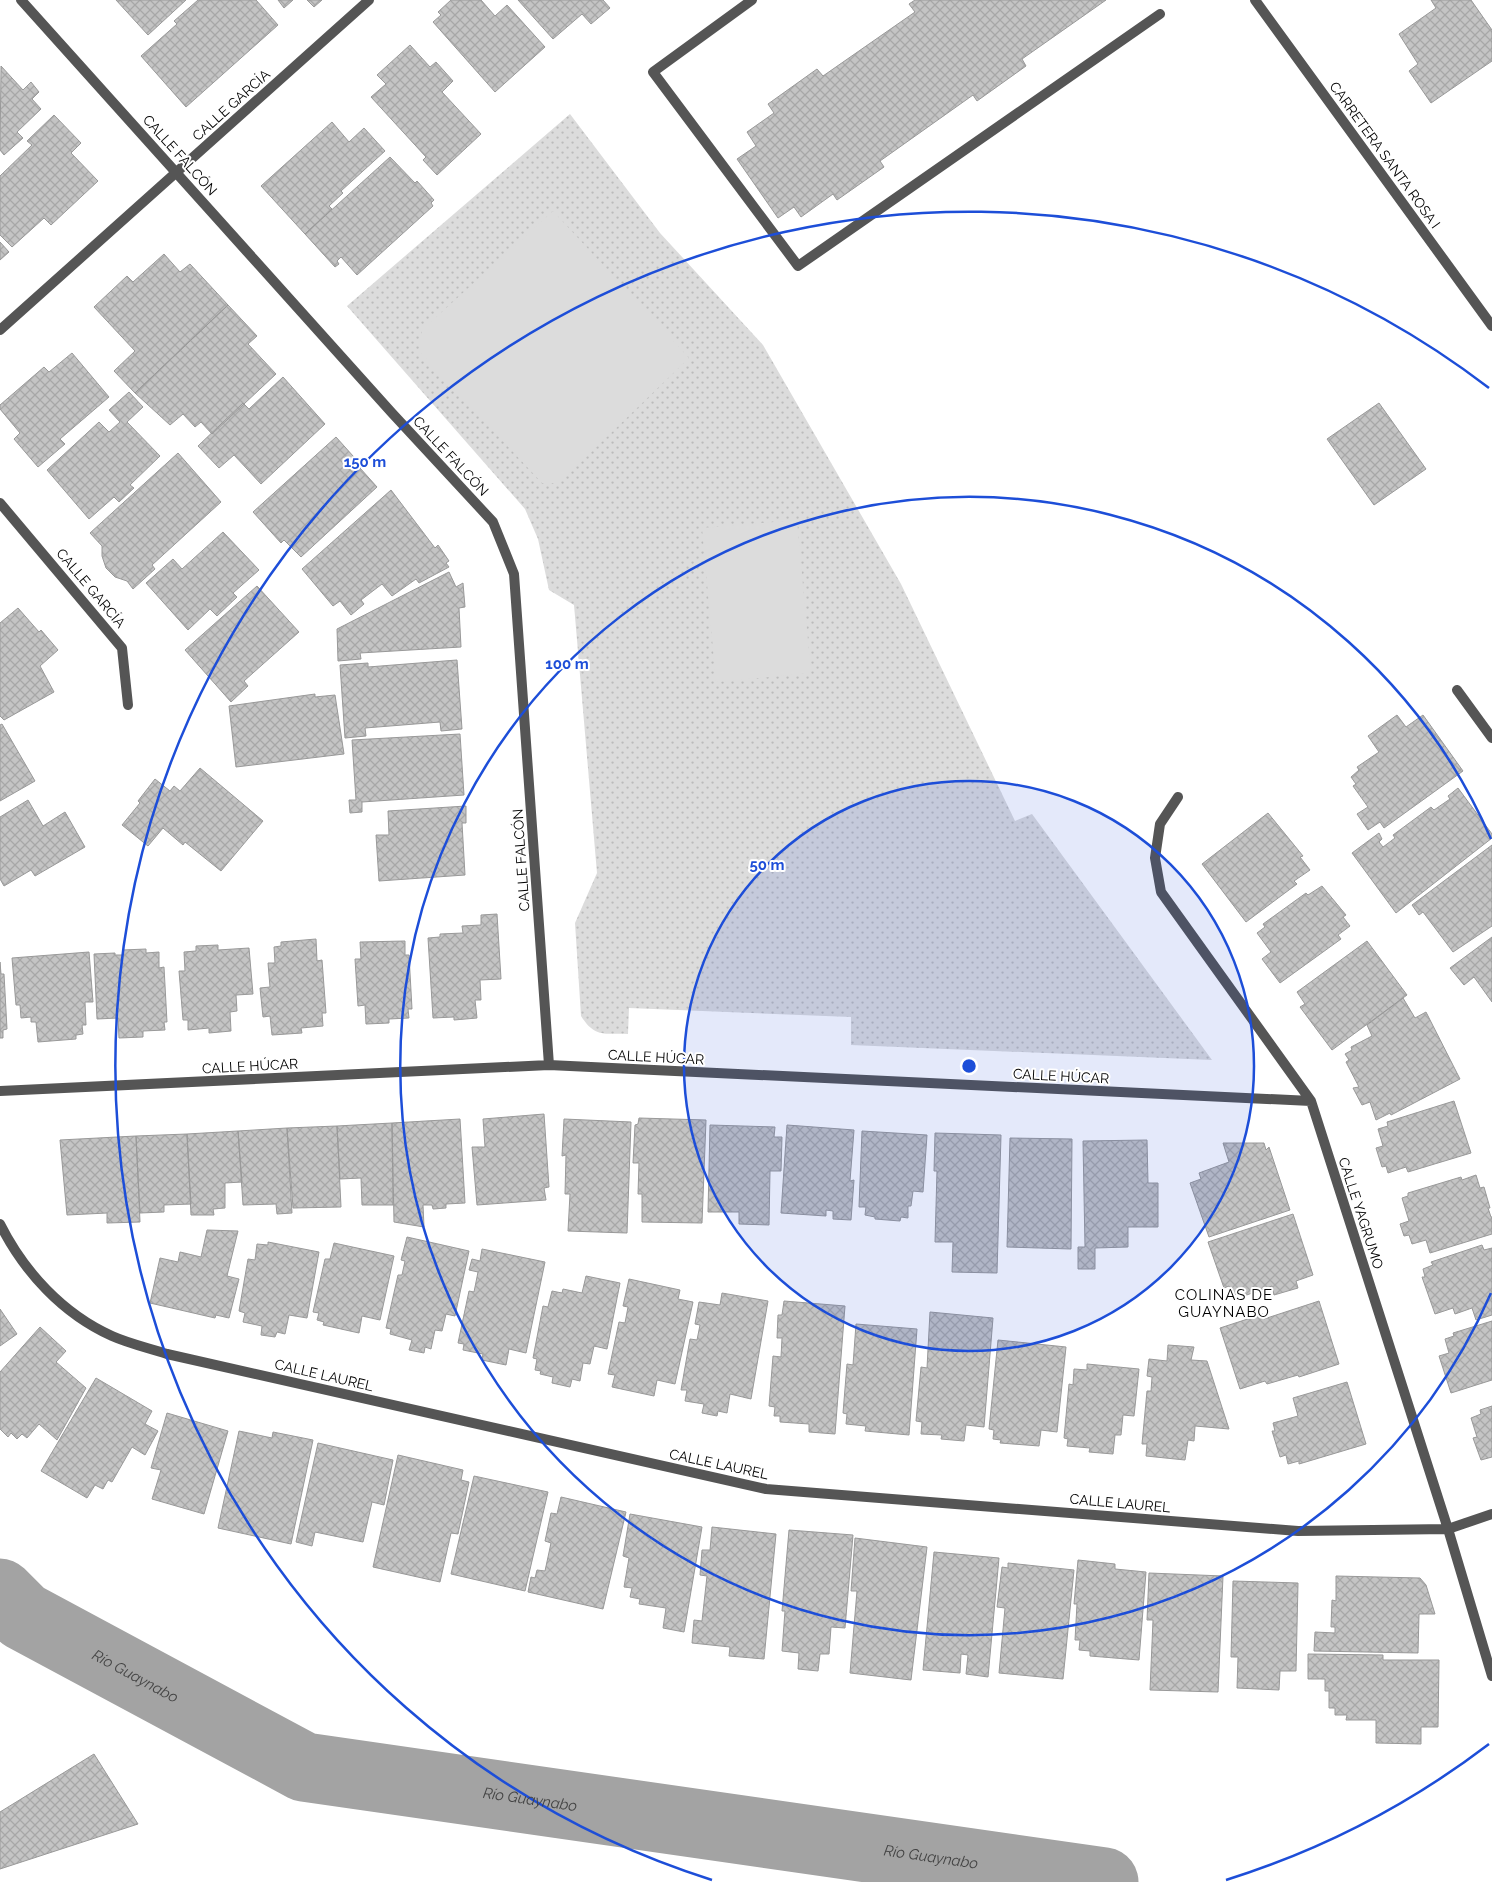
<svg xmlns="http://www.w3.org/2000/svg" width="1492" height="1882" viewBox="0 0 1492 1882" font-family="Raleway,sans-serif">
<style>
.grass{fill:url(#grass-dots)}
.garden{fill:#dcdcdc}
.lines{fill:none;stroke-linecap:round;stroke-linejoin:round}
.river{stroke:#a3a3a3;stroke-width:69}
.building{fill:url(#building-cross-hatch);stroke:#999}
.service{stroke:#555;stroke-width:10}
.minor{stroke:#555;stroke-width:10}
.tertiary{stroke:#555;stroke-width:10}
.ring{fill:none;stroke:#1d4ed8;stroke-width:2.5}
.labels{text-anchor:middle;stroke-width:4;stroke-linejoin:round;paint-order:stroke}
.street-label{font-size:14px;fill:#000;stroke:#fff}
.neighbourhood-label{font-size:15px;letter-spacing:1px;fill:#000;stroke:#fff}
.water-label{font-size:15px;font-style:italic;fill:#444;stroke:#fff}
.centre{fill:#1d4ed8;stroke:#fff;stroke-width:2.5}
.ring-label{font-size:15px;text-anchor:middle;font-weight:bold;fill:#1d4ed8;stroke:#fff;stroke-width:4;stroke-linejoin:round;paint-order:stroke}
</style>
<defs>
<pattern id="grass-dots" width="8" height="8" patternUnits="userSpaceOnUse" patternTransform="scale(1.25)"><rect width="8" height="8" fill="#dcdcdc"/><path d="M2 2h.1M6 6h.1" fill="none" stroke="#bbb" stroke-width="1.8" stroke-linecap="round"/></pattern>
<pattern id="building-cross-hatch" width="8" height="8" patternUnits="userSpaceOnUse" patternTransform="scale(1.25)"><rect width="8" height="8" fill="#c4c4c4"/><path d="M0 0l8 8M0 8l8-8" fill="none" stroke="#a7a7a7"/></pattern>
</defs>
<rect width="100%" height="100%" fill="#fff"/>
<path class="grass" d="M570 114 660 233 763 345 901 584 1015 821 1032 814 1212 1060 851 1045V1017L629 1008 628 1034C604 1033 595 1038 581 1016L575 923 597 873 574 605 549 590 538 539 525 509 347 306Z"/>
<path class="garden" d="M553 211 689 358 559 483H542L420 352 422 330Z
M797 520 811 673 716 682 702 528Z"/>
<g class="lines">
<path class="river" id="s1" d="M0 1593 23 1616 304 1767 1104 1882"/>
</g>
<path class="building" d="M116 0H186L148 35Z
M198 0H256L278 25 186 107 141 56 177 24 174 21Z
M278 0H293L284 8Z
M307 0H322L314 7Z
M451 0H481L495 16 507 5 545 47 495 92 433 22 441 15 438 12Z
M518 0H603L610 8 591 24 582 14 553 39Z
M915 0H1106L1022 59 1026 66 977 101 973 95 880 161 884 167 837 200 833 194 801 217 794 207 778 218 737 159 756 146 747 132 774 113 768 104 817 69 823 76 915 12 909 4Z
M1431 0H1471L1492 30V61L1431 103 1409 71 1418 64 1399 34 1436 8Z
M410 45 430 67 436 62 453 81 442 92 481 134 437 175 423 160 426 157 371 97 386 84 377 75Z
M1 66 23 90 31 82 39 92 32 99 41 109 17 132 23 138 4 155 0 150Z
M54 115 81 143 71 153 98 181 51 225 44 218 12 247 0 235V176L32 145 27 141Z
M332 122 349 142 364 128 385 151 341 191 343 193 329 206 332 209 305 234 261 186Z
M390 157 415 183 417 181 434 200 431 203 433 206 357 275 341 257 337 261 339 264 335 267 305 234Z
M0 242 9 252 0 260Z
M164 254 180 272 190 264 228 305 135 393 114 371 135 351 94 307 127 276 133 282Z
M228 305 257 336 248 344 276 374 212 434 201 422 195 427 183 414 170 425 135 393Z
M72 353 109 397 60 439 65 444 38 467 14 439 20 433 0 409V405L44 367 49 372Z
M283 377 325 424 261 484 234 455 219 468 198 446 243 403 249 409Z
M129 392 143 407 127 422 160 456 130 485 134 488 119 502 114 497 89 519 47 470 99 422 109 432 120 422 109 410Z
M1379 403 1426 469 1374 505 1327 439Z
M336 437 362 466 360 468 377 487 301 557 284 540 281 543 253 512Z
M178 453 221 502 152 565 155 569 133 589 127 581 115 577 106 568 102 556V546L90 533Z
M391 490 435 548 438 545 449 561 446 563 449 567 419 583 416 579 392 596 382 584 361 600 364 604 351 615 340 601 333 606 302 569Z
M223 532 259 570 233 593 237 597 217 616 210 609 188 630 146 583 173 559 182 569Z
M449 572 456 587 463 583 465 607 459 608 461 647 360 653 361 659 338 661 337 629Z
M257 586 299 632 244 681 248 686 231 702 185 650Z
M18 608 39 632 41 630 58 650 40 666 54 692 4 720 0 716V623Z
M457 660 462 729 441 731 440 722 365 728 366 736 345 738 340 665 368 663V667Z
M315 694V697L335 695 344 754 236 767 229 706Z
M1397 715 1406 727 1423 715 1463 771 1384 828 1380 822 1368 830 1357 814 1368 807 1353 786 1356 784 1351 777 1359 770 1357 767 1379 752 1368 736Z
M2 724 35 781 0 801V725Z
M460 734 464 795 362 802V812L350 813 349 800H356L352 740Z
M200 768 263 821 221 871 185 842 183 845 163 828 148 846 122 825 140 803 138 801 155 779 170 791 174 786 180 791Z
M1458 788 1492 834V838L1396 913 1352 853 1379 833 1382 839 1379 842 1383 847 1395 838 1393 835 1431 807 1434 810 1450 799 1448 796Z
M28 800 43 826 65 812 85 847 35 876 31 870 4 886 0 879V817Z
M466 806V823H462L465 875 379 881 376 835H389L388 811Z
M1268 813 1303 856 1300 857 1310 870 1294 881 1297 884 1246 922 1202 864Z
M1492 845V926L1453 952 1423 912 1419 915 1412 905Z
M1322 886 1346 915 1343 917 1350 926 1338 935 1341 939 1280 983 1262 959 1271 952 1257 933 1265 927 1263 924 1306 893 1308 895Z
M497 914 501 979 480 980 481 1000H475L477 1018 454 1020V1017L433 1018 428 938 440 937V934L463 933 462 926 481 925V915Z
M1492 937V1002L1474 977 1464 985 1450 968Z
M316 939 317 961 322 960 326 1013H322L323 1026 301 1028 302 1033 272 1035 270 1016 263 1017 260 988 270 987 268 963H275L274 947 281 946V942Z
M405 941V955H409L412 1009H408L409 1018 389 1019V1023L366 1024 365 1005 358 1006 355 959H361L360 942Z
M1367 941 1407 995 1332 1050 1300 1007 1305 1004 1297 992Z
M218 945V950L249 948 253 994 236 995 237 1011 230 1012 231 1031 209 1033V1028L188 1030V1020H183L179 971H185L184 952 196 951V946Z
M146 949V953L159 952V968L164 967 167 1022H164L165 1030 143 1031V1037L119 1038 118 1018 97 1019 94 954 115 953V955H123V950Z
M89 952 93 1002H85L86 1025H82L83 1034 76 1035V1039L38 1042 36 1022H31V1017L21 1018 20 1005H16L12 958Z
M0 962 1 974H4L7 1029 3 1030V1038H0Z
M1403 998 1415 1018 1426 1012 1460 1079 1391 1115 1390 1113 1376 1120 1370 1102 1362 1105 1353 1088 1359 1087 1346 1062 1349 1060 1345 1054 1352 1050 1351 1047 1372 1036 1367 1025Z
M1454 1101 1471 1153 1408 1172 1406 1167 1388 1173 1386 1166 1382 1167 1376 1148 1383 1146 1378 1129 1388 1126 1387 1122Z
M544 1114 549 1187 544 1188 546 1200 477 1205 472 1147H485L483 1119Z
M639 1118 706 1120 702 1223 642 1222V1194H638L639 1163H633L635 1125 638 1124Z
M460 1119 465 1203 446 1204V1208L433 1209 432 1205H423L424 1227 394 1222 392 1123Z
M564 1119 631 1122 627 1233 568 1231 570 1194H565L566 1155 562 1156Z
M392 1123 393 1205H362L361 1178 340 1179 337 1126Z
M710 1125 775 1127 774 1137H782L781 1171H770L769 1225 739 1224V1212H708Z
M787 1125 854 1130 850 1181 854 1180 851 1220 833 1219V1211L826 1210V1216L781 1213Z
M337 1126 341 1207 293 1208 287 1128Z
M287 1128 292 1213 277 1214 276 1204 243 1205 238 1131Z
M238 1131 242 1182 225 1183V1208L213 1209 214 1215H191L187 1134Z
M862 1131 927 1135 923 1192 913 1191 911 1206H908V1218L901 1217 900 1221 875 1219V1217L865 1215 866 1207H859Z
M935 1133 1001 1135 997 1273 952 1272 953 1242H935L937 1171H934Z
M187 1134 191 1204 164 1205V1212L140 1213 136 1136Z
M136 1136 140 1222 107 1223V1213L67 1215 60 1140Z
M1010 1138 1072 1139 1071 1249 1007 1247Z
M1147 1140 1148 1183H1158V1227H1128V1247L1095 1248V1269H1078V1247H1085L1083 1141Z
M1223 1143H1264L1266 1150 1269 1147 1290 1210 1209 1237 1190 1183 1201 1179 1199 1173 1229 1162Z
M1476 1175 1480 1188 1484 1187 1490 1208H1488L1491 1217H1492V1234L1430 1253 1426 1240 1412 1244 1409 1235 1404 1236 1400 1224 1409 1221 1402 1198 1408 1196V1193L1461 1177 1462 1180Z
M1293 1214 1313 1275 1296 1281 1298 1288 1274 1295 1272 1286 1241 1297 1240 1293 1232 1296 1229 1286 1224 1288 1208 1242Z
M207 1230 238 1231 227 1276 239 1279 229 1318 216 1315 215 1318 150 1303 160 1258 178 1262 180 1252 201 1257Z
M407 1237 469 1251 455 1316 446 1314 442 1331 435 1330 431 1349 425 1347 424 1353 409 1350 412 1340 390 1334 391 1329 386 1328 398 1275H402L405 1261 401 1260Z
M268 1242 319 1252 307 1318 289 1315 285 1334 277 1332 275 1337 261 1335 262 1326 243 1322 245 1313 239 1311 248 1259 255 1260 257 1244 268 1245Z
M334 1243 394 1256 380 1320 362 1316 359 1333 323 1325 324 1322 317 1320 319 1313 313 1312 325 1259H330Z
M1482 1245 1484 1250 1492 1248V1315L1476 1320 1472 1308 1455 1314 1453 1308 1435 1314 1422 1277H1425L1423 1269 1433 1265 1431 1262Z
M482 1249 545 1262 526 1353 509 1349 506 1365 482 1360 483 1354 463 1350 464 1344 458 1343 469 1291 474 1292 478 1272 469 1270 472 1259 480 1261Z
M586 1276 620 1283 607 1349 594 1346 590 1364 583 1363 580 1381 572 1379 570 1387 552 1383 553 1377 540 1374 541 1371 535 1370 537 1359 533 1358 543 1306 548 1307 552 1291 562 1293 563 1289 582 1293Z
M629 1279 680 1290 678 1299 693 1302 675 1384 657 1380 654 1396 612 1387 615 1375 608 1374 619 1322 625 1323 628 1307 623 1306Z
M722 1293 768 1301 751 1399 730 1394 727 1413 718 1411 717 1416 702 1413 704 1404 685 1401 687 1390H681L690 1339 697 1340 700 1325 695 1324 699 1302 720 1305Z
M784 1301 845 1306 835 1434 809 1432V1424L780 1422V1416H774L775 1407 769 1406 773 1356 781 1357 782 1338H777L778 1315H782Z
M1319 1301 1339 1364 1299 1377 1298 1375 1267 1384 1265 1381 1240 1389 1220 1328 1263 1314 1264 1319Z
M0 1309 17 1334 0 1346Z
M930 1312 993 1318 984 1427 966 1425 964 1441 941 1439 942 1435 921 1434 922 1422 916 1421 921 1367 927 1368Z
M1492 1321V1380L1451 1393 1439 1356 1449 1353 1445 1339 1454 1336 1453 1333Z
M856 1324 917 1329 909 1435 865 1431 866 1426 846 1424 847 1414 843 1413 847 1364 853 1365Z
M40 1327 66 1351 56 1362 86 1388 57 1440 39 1424 27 1438 22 1434 17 1439 11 1433 8 1437 0 1429V1372Z
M998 1340 1066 1347 1057 1432 1041 1430 1039 1446 1000 1443 1001 1440 993 1439 994 1430 989 1429Z
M1168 1345 1194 1347 1191 1360 1207 1361 1229 1429 1195 1426 1194 1441 1188 1440 1185 1460 1146 1456 1147 1444H1142L1147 1391H1151L1152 1377 1147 1376 1149 1359 1167 1361Z
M1087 1364 1139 1369 1134 1416 1123 1415 1121 1435H1115L1113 1454 1089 1452 1090 1448 1067 1446 1068 1439 1064 1438 1069 1384 1073 1385 1074 1369 1087 1370Z
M96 1378 152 1411 145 1424 158 1431 145 1455 132 1447 112 1482 108 1480 103 1489 95 1485 87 1498 41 1471Z
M1347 1382 1366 1444 1299 1464V1461L1288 1464 1286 1455 1280 1457 1272 1431H1275L1273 1423 1298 1416 1293 1398Z
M1492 1406V1457L1481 1460 1473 1438 1477 1437 1471 1418 1481 1414 1480 1410Z
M167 1413 228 1431 204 1514 152 1499 161 1470 151 1468Z
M239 1431 272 1438 273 1432 313 1440 291 1544 218 1528Z
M318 1443 393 1460 384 1505 372 1502 363 1542 315 1532 312 1546 296 1542Z
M398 1455 463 1470 461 1480 469 1482 458 1534 451 1533 440 1582 373 1567Z
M474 1476 548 1492 525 1591 451 1574Z
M561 1497 626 1512 603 1609 528 1592 531 1577 535 1578 537 1570 545 1571 551 1543 545 1541 551 1513 557 1514Z
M630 1514 702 1527 684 1632 663 1628 666 1608 639 1604 640 1599 630 1597 632 1588 624 1587 629 1558 623 1556Z
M712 1527 776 1534 764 1659 729 1656 730 1647 692 1643 694 1620 702 1621 707 1576 700 1575 702 1550H710Z
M789 1530 853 1535 845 1628 831 1627 829 1654H820L818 1671 798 1669 799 1653 782 1651 785 1611H782Z
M855 1538 927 1547 911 1680 850 1673 857 1591H851Z
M934 1552 999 1558 988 1677 966 1674 968 1655 961 1654 960 1673 923 1670Z
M1078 1560 1115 1564V1569L1146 1572 1139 1660 1090 1656V1651L1079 1650 1080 1640H1075L1077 1604H1074Z
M1008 1563 1074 1570 1063 1679 999 1673 1005 1608 997 1607 1002 1567 1008 1568Z
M1149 1573 1223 1576 1218 1692 1150 1690 1153 1620H1147Z
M1336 1576 1420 1578 1426 1585 1435 1614H1419L1418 1653 1314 1651 1315 1632 1335 1633V1627H1331L1332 1600 1336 1601Z
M1233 1581 1298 1583 1296 1671H1280L1279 1690 1237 1688 1238 1657H1231Z
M1308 1654 1383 1655V1660H1439L1438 1727H1421V1744L1376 1743V1720H1346L1347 1715H1335V1708H1329V1691H1325V1679H1308Z
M94 1754 138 1824 0 1869V1812Z"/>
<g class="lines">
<path class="service" d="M752 0 653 72 798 266 1160 14"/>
<path class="minor" d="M21 0 392 413 493 522 514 574 549 1065
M0 330 369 0
M0 503 122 648 128 705
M1457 690 1492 738
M1178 797 1160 824 1155 858 1161 892 1311 1101 1448 1529 1492 1676
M0 1091 549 1065 1311 1101
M0 1224C24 1272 63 1314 112 1336 130 1344 149 1348 167 1354L766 1489 1298 1531 1448 1529 1492 1514"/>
<path class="tertiary" d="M1255 0 1492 326"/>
</g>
<circle cx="969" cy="1066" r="285" fill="#1d4ed8" fill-opacity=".12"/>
<g class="ring">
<circle cx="969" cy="1066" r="285"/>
<path d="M1491 1293A569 569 0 1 1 1491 839"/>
<path d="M1489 1744A854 854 0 0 1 1226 1880M712 1880A854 854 0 1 1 1489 388"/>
</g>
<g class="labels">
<g class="street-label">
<text transform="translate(231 105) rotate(-42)" y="5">CALLE GARCÍA</text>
<text transform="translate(180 155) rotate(48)" y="5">CALLE FALCÓN</text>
<text transform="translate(1385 155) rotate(54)" y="5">CARRETERA SANTA ROSA I</text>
<text transform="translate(451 456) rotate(47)" y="5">CALLE FALCÓN</text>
<text transform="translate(91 588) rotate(50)" y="5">CALLE GARCÍA</text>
<text transform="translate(521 860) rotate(-94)" y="5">CALLE FALCÓN</text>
<text transform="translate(656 1057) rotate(3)" y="5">CALLE HÚCAR</text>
<text transform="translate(250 1066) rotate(-3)" y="5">CALLE HÚCAR</text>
<text transform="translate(1061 1076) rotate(3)" y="5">CALLE HÚCAR</text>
<text transform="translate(1361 1213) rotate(72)" y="5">CALLE YAGRUMO</text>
<text transform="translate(324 1375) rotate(13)" y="5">CALLE LAUREL</text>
<text transform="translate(719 1464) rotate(12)" y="5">CALLE LAUREL</text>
<text transform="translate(1120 1503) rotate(5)" y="5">CALLE LAUREL</text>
</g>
<g class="neighbourhood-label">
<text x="1224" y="1300">COLINAS DE<tspan x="1224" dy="17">GUAYNABO</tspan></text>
</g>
<g class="water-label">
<text dy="5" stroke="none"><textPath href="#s1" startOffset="160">Río Guaynabo</textPath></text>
<text dy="5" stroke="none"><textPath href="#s1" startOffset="580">Río Guaynabo</textPath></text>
<text dy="5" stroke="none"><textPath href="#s1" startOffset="985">Río Guaynabo</textPath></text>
</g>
</g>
<circle cx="969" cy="1066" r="8" class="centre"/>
<g class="ring-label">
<text x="365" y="467">150 m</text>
<text x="567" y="669">100 m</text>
<text x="767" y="870">50 m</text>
</g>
</svg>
